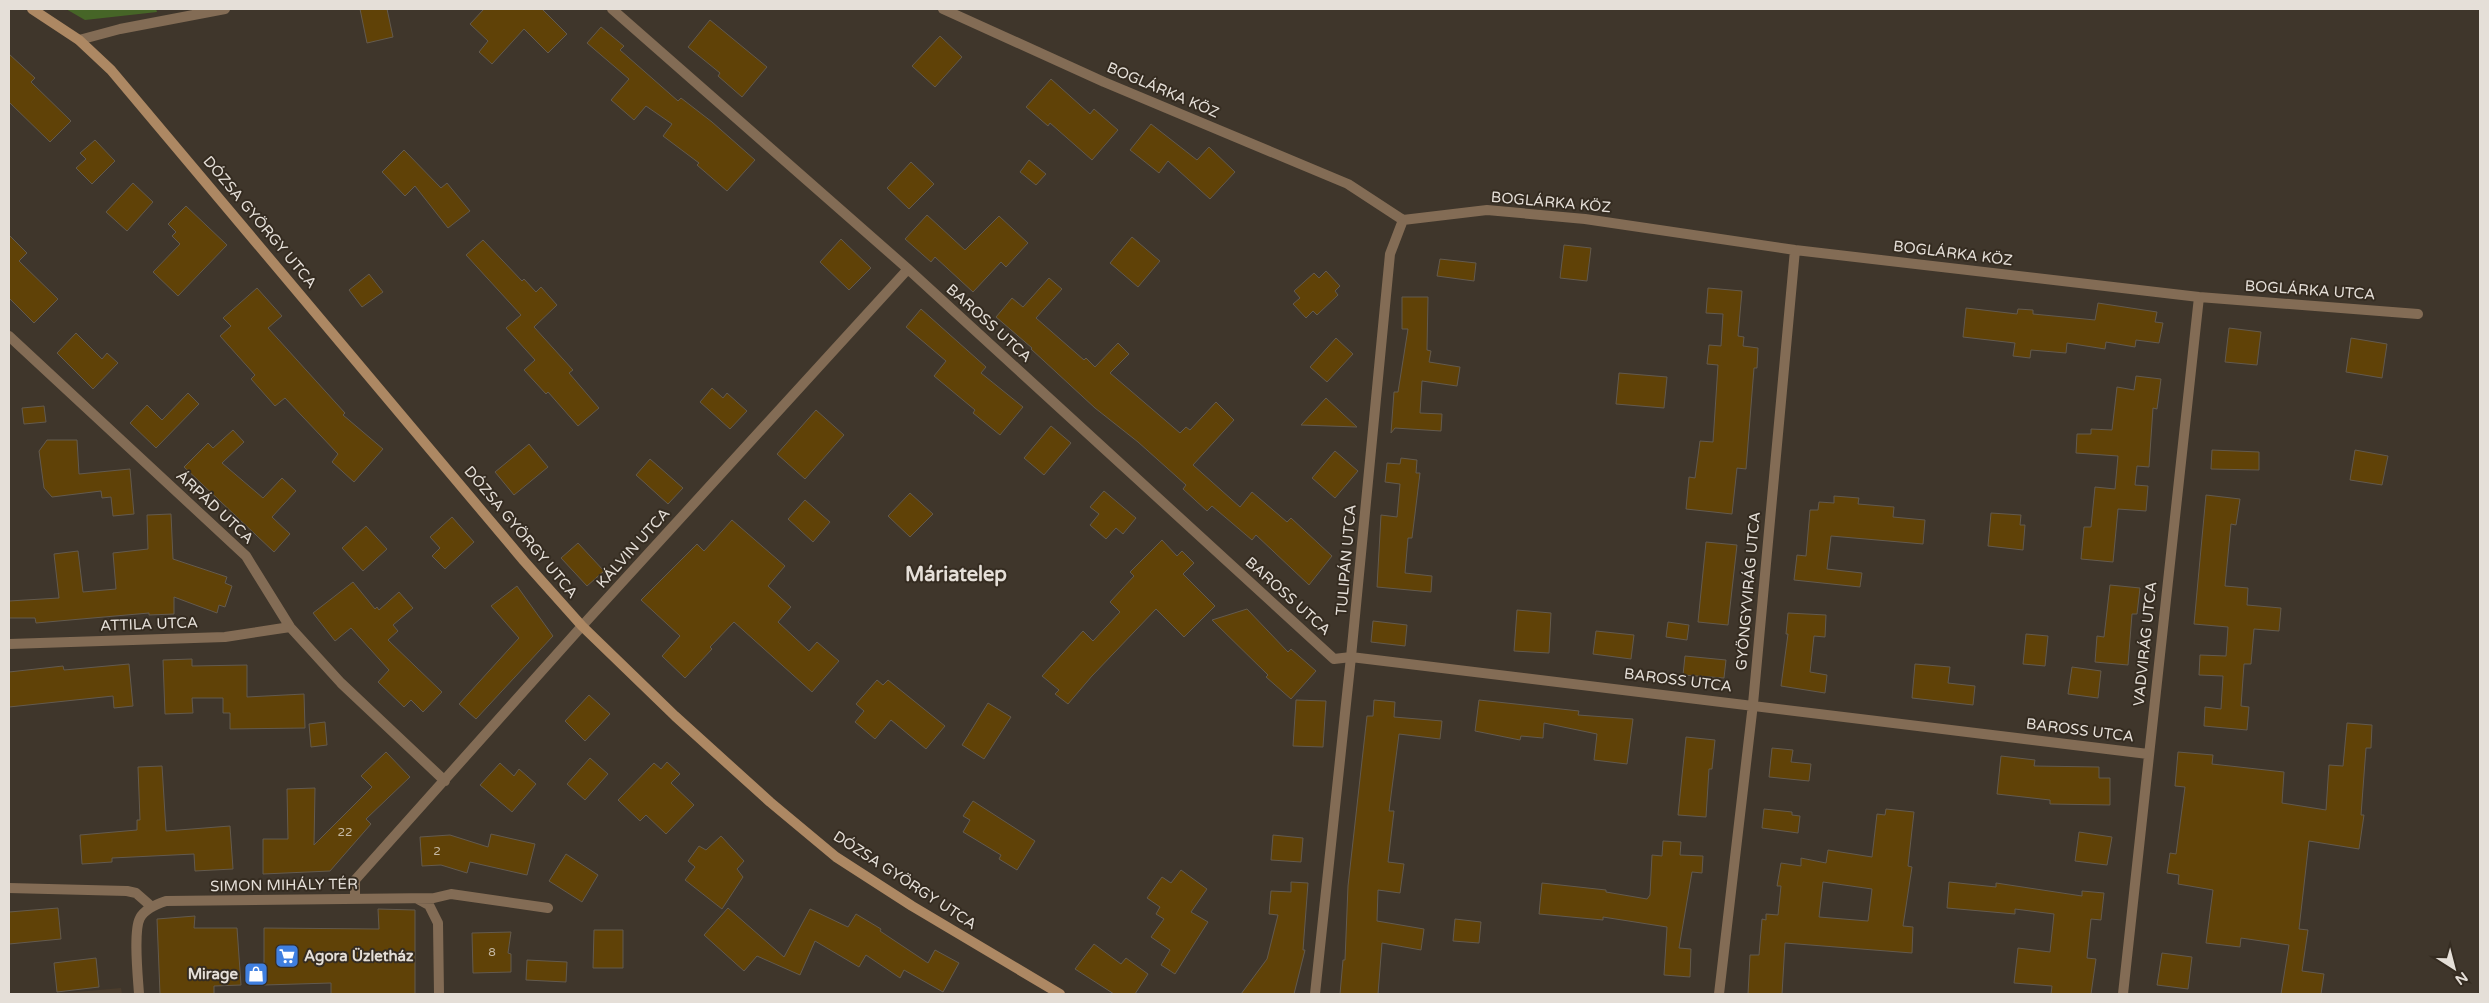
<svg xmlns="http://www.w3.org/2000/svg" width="2489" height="1003" viewBox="0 0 2489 1003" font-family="'Varela Round',sans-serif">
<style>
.built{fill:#4b3d2d}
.green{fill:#466527}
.building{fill:#604207;stroke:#635a4e;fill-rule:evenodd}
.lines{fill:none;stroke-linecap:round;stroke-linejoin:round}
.street{stroke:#836c55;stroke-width:10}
.secondary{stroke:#ad8863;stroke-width:10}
.labels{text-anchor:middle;stroke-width:4;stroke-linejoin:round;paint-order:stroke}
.number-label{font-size:12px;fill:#c4b8a4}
.street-label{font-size:15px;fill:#e5dfd8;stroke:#352c21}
.poi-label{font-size:15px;font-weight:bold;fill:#e5dfd8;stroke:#352c21;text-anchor:start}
.district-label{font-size:20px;font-weight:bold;fill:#e5dfd8;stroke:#352c21}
</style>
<rect width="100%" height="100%" fill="#3f362b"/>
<path class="built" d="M121 988 122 994H54Z"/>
<path class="green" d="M66 9H156L157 12 85 20Z"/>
<path class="building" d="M360 9H387L393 37 367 43Z
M484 9H542L567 34 548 53 524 29 492 64 479 52 488 41 470 24Z
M710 20 767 67 742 97 718 76 720 73 688 47Z
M601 27 624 46 620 50 678 101 681 98 712 122 755 160 727 191 697 165 699 163 663 136 672 124 646 106 634 120 611 100 629 79 587 43Z
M940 36 962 57 935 87 912 66Z
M9 54 35 78 31 82 71 121 50 142 9 102Z
M1051 79 1090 114 1094 109 1118 130 1092 160 1050 123 1048 126 1026 107Z
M1151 124 1197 160 1209 147 1235 172 1210 199 1168 161 1159 173 1130 150Z
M95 140 115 161 92 184 76 168 86 159 80 153Z
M404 150 441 188 447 183 470 211 448 228 415 186 405 196 382 172Z
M1029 160 1046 174 1036 185 1020 172Z
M911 162 934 184 909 209 887 188Z
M133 183 153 202 127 231 106 212Z
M186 206 227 245 178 296 153 272 180 244 172 236 176 232 168 224Z
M927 215 965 250 999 216 1028 243 1006 267 1001 262 973 292 935 257 931 262 905 239Z
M9 235 27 253 19 261 58 299 34 323 9 298Z
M1132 237 1160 261 1138 287 1110 263Z
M841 239 871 268 849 290 820 262Z
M483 240 522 281 524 279 536 292 541 287 557 305 534 327 573 370 569 373 599 408 578 426 548 392 546 394 524 370 535 360 506 328 521 315 466 255Z
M1564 245 1591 248 1587 281 1560 278Z
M1440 259 1476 263 1474 281 1437 276Z
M1326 271 1340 286 1335 291 1338 295 1317 315 1313 311 1306 318 1293 304 1300 298 1294 291 1314 273 1319 278Z
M369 274 383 292 362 307 349 290Z
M1049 278 1062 289 1036 318 1084 360 1086 358 1095 367 1118 343 1129 354 1110 373 1180 433 1186 427 1190 430 1216 402 1234 420 1193 465 1240 507 1252 492 1287 522 1291 518 1332 556 1309 585 1256 535 1252 540 1212 506 1207 511 1183 489 1186 485 1138 442 1095 408 1031 349 1032 348 996 317 1012 298 1023 307Z
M257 288 282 316 268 328 345 413 343 415 383 449 354 482 332 462 338 454 285 398 275 406 251 379 255 375 220 336 231 326 223 318Z
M1708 288 1742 291 1738 336 1744 337 1743 346 1758 348 1757 368H1754L1746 469 1737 468 1732 514 1686 509 1689 477 1695 478 1700 441 1713 442 1718 365 1707 364 1709 345 1721 346 1723 314 1706 313Z
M1402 297H1428L1427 350 1431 351 1429 362 1460 367 1457 386 1422 381 1420 413 1442 414 1441 431 1395 428 1391 433 1394 392H1398L1408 329H1402Z
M2098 303 2157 312 2155 322 2163 323 2159 343 2136 340 2135 347 2106 342 2105 349 2067 343 2066 353 2031 350 2030 358 2013 356 2015 343 1963 337 1966 308 2017 314 2018 309 2033 310V314L2095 320Z
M921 309 986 367 981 373 1023 407 1000 435 973 413 975 410 934 376 946 361 906 327Z
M2229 328 2261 332 2257 365 2225 362Z
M76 333 102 359 107 353 118 363 93 389 57 353Z
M1336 338 1353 354 1327 382 1310 367Z
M2351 338 2387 344 2382 378 2346 372Z
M1619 373 1667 377 1664 408 1616 404Z
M2136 376 2161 379 2157 409 2153 408 2149 467 2137 466 2135 485 2148 486 2146 511 2118 509 2113 562 2081 559 2084 527H2091L2095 487 2115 489 2118 456 2076 453 2077 434H2091V429L2112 430 2117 387 2134 390Z
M712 388 723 398 727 393 747 411 730 429 700 402Z
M188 393 199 404 156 448 130 423 147 405 162 420Z
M1326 398 1357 427 1301 425Z
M44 406 46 422 24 424 22 408Z
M816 410 844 435 805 479 777 454Z
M1051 426 1071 443 1044 475 1024 458Z
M233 430 244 442 222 463 263 498 282 478 296 491 272 517 290 534 274 552 184 467 208 443 213 448Z
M47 440H77L79 474 130 469 134 514 113 516 111 497 102 498 101 491 52 497 44 488 39 451Z
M529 444 548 467 514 495 495 472Z
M2212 450 2259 452V470L2211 469Z
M2355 450 2388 456 2382 485 2350 480Z
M1335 451 1358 471 1335 498 1312 478Z
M1401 458 1417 460 1416 473H1420L1412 538H1408L1405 573 1432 576 1431 592 1377 587 1381 515 1397 517 1400 484 1385 482 1387 463 1400 464Z
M650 459 683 488 668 504 636 475Z
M1104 491 1136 518 1123 534 1116 528 1106 539 1090 525 1099 514 1090 507Z
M910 493 933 514 910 537 888 516Z
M2206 495 2240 499 2236 525 2231 524 2225 586 2248 588 2247 605 2281 608 2279 631 2254 629 2251 664H2244L2241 706 2249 707 2247 730 2204 726 2205 707 2221 709 2223 676 2199 675 2200 655 2226 656 2228 627 2194 624Z
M1834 496 1859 498 1858 504 1894 507 1893 517 1925 520 1923 544 1831 536 1827 569 1862 573 1860 587 1794 580 1797 555 1806 556 1810 510H1818L1819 502 1834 503Z
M805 500 830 522 813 542 788 519Z
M1991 513 2021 515 2020 525H2025L2023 550 1988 546Z
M171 514 173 559 227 577 225 583 232 586 225 607 219 605 217 613 174 597V614L149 615V613L36 623 35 618H9V601L59 598 54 554 78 551 83 592 116 589 113 553 148 549 147 515Z
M452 517 474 542 445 569 432 556 440 548 430 537Z
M732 520 785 566 768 586 791 607 778 622 809 651 817 642 839 661 812 692 734 622 710 647 712 649 685 678 662 656 680 636 641 600 697 544 704 551Z
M366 526 387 549 363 571 342 548Z
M1162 540 1177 556 1182 551 1194 563 1183 574 1215 606 1184 637 1156 609 1092 676 1068 704 1055 694 1059 690 1042 676 1083 631 1093 641 1120 612 1110 602 1134 576 1130 572Z
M1706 542 1737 545 1728 625 1698 622Z
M578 543 604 571 587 586 561 558Z
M353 582 375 609 377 607 379 610 399 592 413 608 393 625 398 631 388 640 442 692 423 712 411 700 404 707 378 682 389 670 351 628 335 641 313 613Z
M2110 585 2140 588 2137 614H2132L2128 665 2095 662 2097 636 2104 637Z
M517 586 553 636 476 719 459 704 519 638 491 606Z
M1247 609 1288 652 1291 649 1316 671 1291 699 1266 677 1268 675 1212 620Z
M1517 610 1551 613 1549 653 1514 651Z
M1788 613 1826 615 1825 637 1814 636 1810 672 1827 675 1825 693 1781 686 1788 634H1786Z
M1373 621 1407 625 1405 646 1371 642Z
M1668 622 1689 625 1687 640 1666 637Z
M1596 631 1634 635 1631 659 1593 654Z
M2026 634 2048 636 2045 666 2023 664Z
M1685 656 1726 660 1724 678 1683 675Z
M192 659V666L247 665V697L304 694 305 728 230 729V713H223V698H192L193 713 165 714 163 660Z
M129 664 133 706 114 708 113 696 9 707V672L63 666 64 670Z
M1915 664 1950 667 1948 683 1975 686 1973 705 1912 698Z
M2072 667 2101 671 2098 698 2068 694Z
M877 680 883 685 888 680 945 726 926 749 891 720 875 739 855 722 864 711 856 704Z
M589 695 610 714 585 741 565 721Z
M1296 700 1326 701 1323 747 1293 746Z
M1374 700 1395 702 1394 717 1442 721 1440 739 1399 734 1389 811H1394L1388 862 1404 864 1400 893 1378 890 1377 921 1424 929 1421 950 1382 943 1378 994H1340L1343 960H1345L1348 886 1367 716H1373Z
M1479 700 1579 711 1578 715 1633 719 1627 764 1594 760 1597 734 1544 723 1543 738 1521 736 1520 740 1475 731Z
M988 703 1011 717 984 759 962 745Z
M325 722 327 745 311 747 309 724Z
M2347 723 2372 725 2371 748H2366L2361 815H2364L2359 849 2309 841 2299 929 2308 930 2302 971 2324 974 2321 994H2281L2289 945 2241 938 2240 947 2206 943 2213 890 2178 884 2179 875 2167 873 2170 853 2176 854 2185 787 2175 786 2178 752 2213 755 2212 764 2284 772 2282 803 2326 810 2329 765 2343 766Z
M1686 737 1715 740 1712 769H1709L1706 817 1678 815Z
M1772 748 1793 750 1791 762 1811 764 1809 781 1769 777Z
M386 752 410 777 366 819 371 824 330 871 263 874V839H288L287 789 315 788 314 845 372 787 361 776Z
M2001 756 2035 760 2034 766 2099 767V778H2110V805L2050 804V800L1997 794Z
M590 758 608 774 585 800 567 784Z
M667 762 680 774 671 783 694 805 666 834 646 815 640 821 618 800 654 763 661 769Z
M500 763 514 776 519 769 536 784 512 812 480 785Z
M162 766 166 831 230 826 233 869 195 871 194 854 112 858V862L82 864 80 835 137 830V820H140L138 767Z
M973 801 1035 841 1017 870 999 859 1001 855 963 832 970 820 963 816Z
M1764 809 1792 812V815L1800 816 1798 833 1762 828Z
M1886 809 1914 812 1908 866 1912 867 1903 926 1913 927 1912 953 1785 943 1782 994H1748L1750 955H1759L1762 919 1766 920V914L1778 915 1781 886H1777L1781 863 1801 866V858L1826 863 1828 850 1872 857 1877 814 1885 815ZM1823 882 1872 889 1868 921 1819 917Z
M2079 832 2112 837 2107 865 2075 861Z
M491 834 535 844 527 875 470 862 467 873 441 865 422 866 420 837 450 835 488 847Z
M1273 835 1303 838 1301 862 1271 860Z
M721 836 744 861 737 869 743 877 722 909 685 880 695 867 688 861 699 846 706 850Z
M1663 841 1681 842 1680 855 1703 856 1702 873 1692 872 1679 948 1691 949 1690 977 1664 975 1667 927 1603 917V920L1539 914 1542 883 1606 890V892L1647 899 1650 895 1652 855 1662 856Z
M566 854 598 875 582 902 549 881Z
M1181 870 1207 889 1191 912 1208 922 1175 974 1161 965 1170 950 1151 937 1164 919 1156 914 1160 907 1147 898 1162 877 1171 883Z
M1291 882 1308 883 1303 950H1305L1294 994H1241L1267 959 1278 915 1269 914 1271 891 1291 892Z
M1949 882 1996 887V883L2082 896V891L2104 893 2101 920 2091 919 2087 958 2096 959 2091 994H2051L2052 986 2014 983 2018 948 2050 952 2054 914 2015 909V914L1947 908Z
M58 908 61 939 9 944V912Z
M728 908 784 957 810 909 848 927 856 914 881 929 880 931 928 963 935 950 959 963 943 992 904 970 900 978 866 955 859 967 815 941 800 975 757 956 744 971 704 935Z
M378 909 415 910V994H331V983L264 985V928L379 929Z
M195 916 194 928H237L241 985 214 986V994H160L157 919Z
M1455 919 1481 922 1479 943 1453 941Z
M594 930H623V968H593Z
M511 932 508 953 511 954V972L473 973 472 933Z
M1094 944 1121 964 1126 958 1148 974 1135 994H1114L1075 969Z
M2162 953 2192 957 2188 989 2157 985Z
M96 958 99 987 57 992 54 963Z
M527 960 567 962 566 982 526 980Z"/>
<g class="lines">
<path class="street" d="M612 9 908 269 1334 659 1351 657 2148 754
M943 9 1104 82 1348 184 1403 220 1487 210 1585 219 1795 250 2199 297 2418 314
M79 40 120 29 225 9
M9 336 246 556 290 627 341 683 445 781
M9 644 225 637 290 627
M9 888 127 891 136 893 152 907
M355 899V880L582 626 908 269
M418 899 429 905 438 923 439 994
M139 994C138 978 133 931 140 918 144 910 157 904 166 901L434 898 451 894 548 908
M1315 994 1351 657 1390 254 1403 220
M1719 994 1753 704 1795 250
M2123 994 2199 297"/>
<path class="secondary" d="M32 9 79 40 111 70 524 561 582 626 675 716 770 802 836 857 912 906 1060 994"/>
</g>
<defs>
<g id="supermarket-square" transform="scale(1.25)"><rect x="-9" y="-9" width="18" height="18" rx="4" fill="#3f7fe0" stroke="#352c21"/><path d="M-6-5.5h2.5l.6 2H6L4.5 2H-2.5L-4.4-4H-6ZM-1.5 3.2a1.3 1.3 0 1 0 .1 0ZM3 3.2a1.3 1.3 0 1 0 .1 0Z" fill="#fff"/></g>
<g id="shop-square" transform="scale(1.25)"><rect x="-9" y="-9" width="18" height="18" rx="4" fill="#3f7fe0" stroke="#352c21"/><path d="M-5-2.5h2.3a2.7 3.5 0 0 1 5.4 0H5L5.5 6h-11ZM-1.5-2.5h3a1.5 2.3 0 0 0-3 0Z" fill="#fff"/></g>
</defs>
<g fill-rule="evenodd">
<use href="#supermarket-square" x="287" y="956"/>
<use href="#shop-square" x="256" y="974"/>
</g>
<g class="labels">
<g class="number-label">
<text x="345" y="836">22</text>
<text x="437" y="855">2</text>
<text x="492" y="956">8</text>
</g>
<g class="street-label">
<text transform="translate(1163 90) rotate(23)" y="5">BOGLÁRKA KÖZ</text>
<text transform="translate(1551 202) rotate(5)" y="5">BOGLÁRKA KÖZ</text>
<text transform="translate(260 222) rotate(50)" y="5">DÓZSA GYÖRGY UTCA</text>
<text transform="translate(1953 253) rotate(7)" y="5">BOGLÁRKA KÖZ</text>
<text transform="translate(2310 290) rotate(4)" y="5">BOGLÁRKA UTCA</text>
<text transform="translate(989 323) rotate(42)" y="5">BAROSS UTCA</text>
<text transform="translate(215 507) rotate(43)" y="5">ÁRPÁD UTCA</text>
<text transform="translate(521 532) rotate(50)" y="5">DÓZSA GYÖRGY UTCA</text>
<text transform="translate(633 548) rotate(-48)" y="5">KÁLVIN UTCA</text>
<text transform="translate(1346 560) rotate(-85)" y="5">TULIPÁN UTCA</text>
<text transform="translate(1748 591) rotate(-85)" y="5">GYÖNGYVIRÁG UTCA</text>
<text transform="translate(1288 596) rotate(42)" y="5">BAROSS UTCA</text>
<text transform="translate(149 624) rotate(-2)" y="5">ATTILA UTCA</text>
<text transform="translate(2145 644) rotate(-84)" y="5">VADVIRÁG UTCA</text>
<text transform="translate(1678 680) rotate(7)" y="5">BAROSS UTCA</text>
<text transform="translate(2080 730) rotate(7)" y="5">BAROSS UTCA</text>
<text transform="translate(905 880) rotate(33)" y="5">DÓZSA GYÖRGY UTCA</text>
<text transform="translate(284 885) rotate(-1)" y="5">SIMON MIHÁLY TÉR</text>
</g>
<g class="poi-label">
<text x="304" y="961">Agora Üzletház</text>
<text x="238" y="979" text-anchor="end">Mirage</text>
</g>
<g class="district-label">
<text x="956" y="581">Máriatelep</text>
</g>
</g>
<rect width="2489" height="1003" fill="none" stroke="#e5dfd8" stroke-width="20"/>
<g transform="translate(2454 968) rotate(144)" stroke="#352c21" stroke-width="4" paint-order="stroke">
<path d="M0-4L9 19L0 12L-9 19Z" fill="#e5dfd8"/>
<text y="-8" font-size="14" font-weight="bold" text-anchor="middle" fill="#e5dfd8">N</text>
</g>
</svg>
